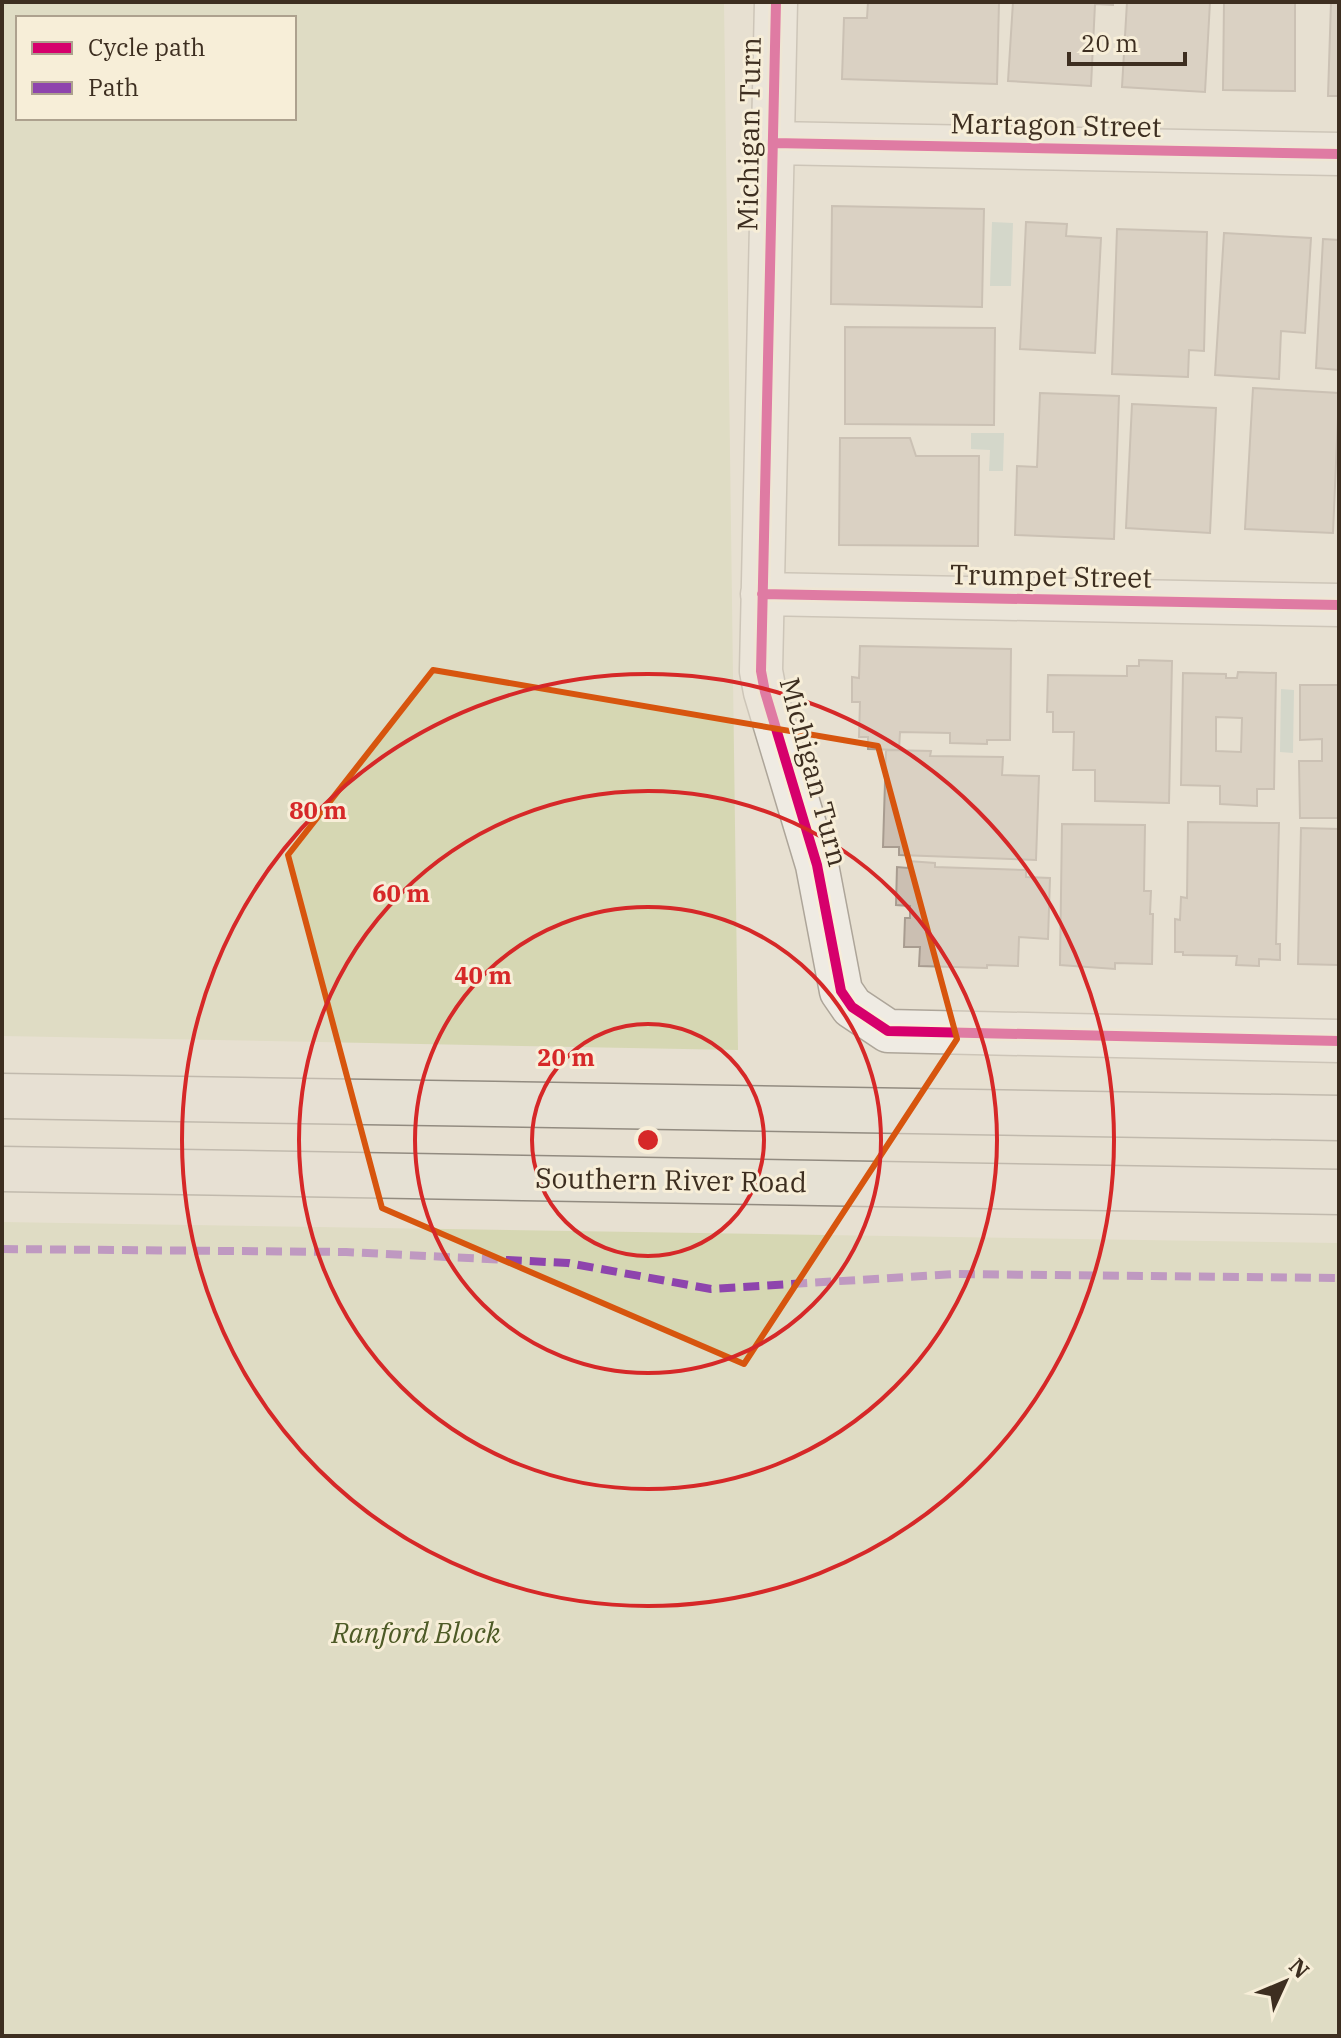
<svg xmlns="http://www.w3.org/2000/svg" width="1341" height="2038" viewBox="0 0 1341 2038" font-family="'IBM Plex Serif',serif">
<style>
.green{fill:#d6d7b3;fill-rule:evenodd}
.water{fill:#bcccc2}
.building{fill:#cbbfb2;stroke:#a89c90;stroke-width:2;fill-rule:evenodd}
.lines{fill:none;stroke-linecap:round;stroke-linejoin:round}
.minor-casing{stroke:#ada599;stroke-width:45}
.major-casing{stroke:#928b80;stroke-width:47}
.minor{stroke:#efebe3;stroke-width:42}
.major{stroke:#e6e1d4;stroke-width:44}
.quiet{stroke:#8e44ad;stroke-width:8;stroke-dasharray:16 8;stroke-linecap:butt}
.cycleway-casing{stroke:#f7eed8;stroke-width:15}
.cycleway{stroke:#d6006c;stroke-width:10}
.marked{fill:none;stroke:#d7550e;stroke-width:6;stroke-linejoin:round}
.ring{fill:none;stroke:#d62828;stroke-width:4}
.labels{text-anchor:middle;stroke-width:6;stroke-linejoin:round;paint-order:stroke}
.street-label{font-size:28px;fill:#3d2e20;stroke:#f7eed8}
.park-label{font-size:28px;font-style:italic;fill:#4d5a26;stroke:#f7eed8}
.centre{fill:#d62828;stroke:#f7eed8;stroke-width:4}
.ring-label{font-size:24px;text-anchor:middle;font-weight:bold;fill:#d62828;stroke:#f7eed8;stroke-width:6;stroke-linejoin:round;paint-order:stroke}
</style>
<rect width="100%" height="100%" fill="#e7e0d1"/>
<path class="green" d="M2 2H724L738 1050 2 1036ZM18 18H294V118H18Z
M2 1222 1339 1243V2036H2Z"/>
<path class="water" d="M992 222 1013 223 1011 286H990Z
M971 433H1004L1003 471H989L990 450 971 449Z
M1281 689 1294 690 1293 753 1280 752Z"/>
<path class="building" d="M868 2H999L997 84 842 79 844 18H867Z
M1013 2H1113V5L1095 4 1091 86 1008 81Z
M1127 2H1210L1205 92 1122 87Z
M1224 2H1295V91L1223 90Z
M1331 2H1339V96H1328Z
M832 206 984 209 982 307 831 304Z
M1026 222 1067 224 1066 236 1101 238 1095 353 1020 349Z
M1117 229 1207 232 1204 351 1189 350 1188 377 1112 374Z
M1224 233 1311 238 1305 333 1281 331 1279 379 1215 375Z
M1323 239 1339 240V370L1316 368Z
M845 327 995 328 994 425 845 424Z
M1253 388 1339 393 1333 533 1245 529Z
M1040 393 1119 396 1114 539 1015 535 1017 466 1037 467Z
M1132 404 1216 408 1210 533 1126 528Z
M840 438H910L916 456H979L978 546 839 545Z
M860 646 1011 649 1010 740H987V744L950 743V733L900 732 899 750 868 749V737H859L860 702H852V677L859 678Z
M1139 660 1172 661 1169 803 1095 801V770H1073L1074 732H1053V712H1047L1048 675 1127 676V666H1139Z
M1238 672 1276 673 1274 789H1257V806L1220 804V786L1181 785 1183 673 1226 674V678H1237ZM1216 717 1242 718 1241 752 1216 751Z
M1300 685H1339V818H1300L1299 761H1322V739L1300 740Z
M886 750 931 751 930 756 1003 757 1002 775 1039 776 1036 860 899 855V847H883Z
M1188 822 1279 823 1276 944H1280V960L1259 959V966L1236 965 1237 956 1183 955V952H1175V919L1180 920 1181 897 1187 898Z
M1062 824 1145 825 1144 891H1151L1150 914H1153L1152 964 1115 963V969L1060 965Z
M1301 828 1339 829V965L1298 964Z
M908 861 935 863V867L1026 870V877L1050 878 1048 939 1019 937 1018 966 987 965V968L919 966 920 947H904L905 918H910V906L896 905 897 867 908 868Z"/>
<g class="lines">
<g class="minor-casing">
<path id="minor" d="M776 2 761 671 765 692 817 865 841 991 852 1007 888 1031 1339 1041
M773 143 1339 154
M762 594 1339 605"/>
</g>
<g class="major-casing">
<path id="major" d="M2 1096 1339 1118
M2 1169 1339 1192"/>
</g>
<use href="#minor" class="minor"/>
<use href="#major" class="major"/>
<path class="quiet" d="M2 1249 346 1252 568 1263 711 1289 955 1274 1339 1278"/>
<g class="cycleway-casing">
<path id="cycleway" d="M776 2 761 671 765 692 817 865 841 991 852 1007 888 1031 1339 1041
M773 143 1339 154
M762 594 1339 605"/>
</g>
<use href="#cycleway" class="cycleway"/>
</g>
<path d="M0 0H1341V2038H0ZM433 670 878 746 957 1039 744 1364 382 1208 288 855Z" fill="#e7e0d1" fill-opacity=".55" fill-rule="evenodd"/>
<path class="marked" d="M433 670 878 746 957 1039 744 1364 382 1208 288 855Z"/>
<g class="ring">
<circle cx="648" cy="1140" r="116"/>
<circle cx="648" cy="1140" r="233"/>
<circle cx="648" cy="1140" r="349"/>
<circle cx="648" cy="1140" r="466"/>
</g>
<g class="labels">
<g class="street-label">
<text transform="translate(1056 125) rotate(1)" y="10">Martagon Street</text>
<text transform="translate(749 134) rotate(-89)" y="10">Michigan Turn</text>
<text transform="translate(1051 576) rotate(1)" y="10">Trumpet Street</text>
<text transform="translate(814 772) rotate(75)" y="10">Michigan Turn</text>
<text transform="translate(671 1180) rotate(1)" y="10">Southern River Road</text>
</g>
<g class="park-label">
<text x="416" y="1643">Ranford Block</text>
</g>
</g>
<circle cx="648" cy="1140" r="12" class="centre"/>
<g class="ring-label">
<text x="318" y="819">80 m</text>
<text x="401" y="902">60 m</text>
<text x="483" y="984">40 m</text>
<text x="566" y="1066">20 m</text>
</g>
<rect width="1341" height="2038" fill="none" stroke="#3d2e20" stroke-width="8"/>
<rect x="16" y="16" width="280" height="104" fill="#f7eed8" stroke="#ada18e" stroke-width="2"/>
<rect x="32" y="42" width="40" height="12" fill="#d6006c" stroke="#ada18e" stroke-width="2"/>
<text x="88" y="56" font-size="24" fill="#3d2e20">Cycle path</text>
<rect x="32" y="82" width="40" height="12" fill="#8e44ad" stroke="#ada18e" stroke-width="2"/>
<text x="88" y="96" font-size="24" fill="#3d2e20">Path</text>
<g transform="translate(1285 1982) rotate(46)" stroke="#f7eed8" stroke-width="6" paint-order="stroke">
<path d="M0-6L14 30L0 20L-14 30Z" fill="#3d2e20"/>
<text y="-12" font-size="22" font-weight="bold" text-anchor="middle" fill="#3d2e20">N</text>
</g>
<path d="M1069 52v12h116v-12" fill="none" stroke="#3d2e20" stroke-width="4"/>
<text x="1081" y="52" font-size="24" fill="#3d2e20" stroke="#f7eed8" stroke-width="6" paint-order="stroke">20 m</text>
</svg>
